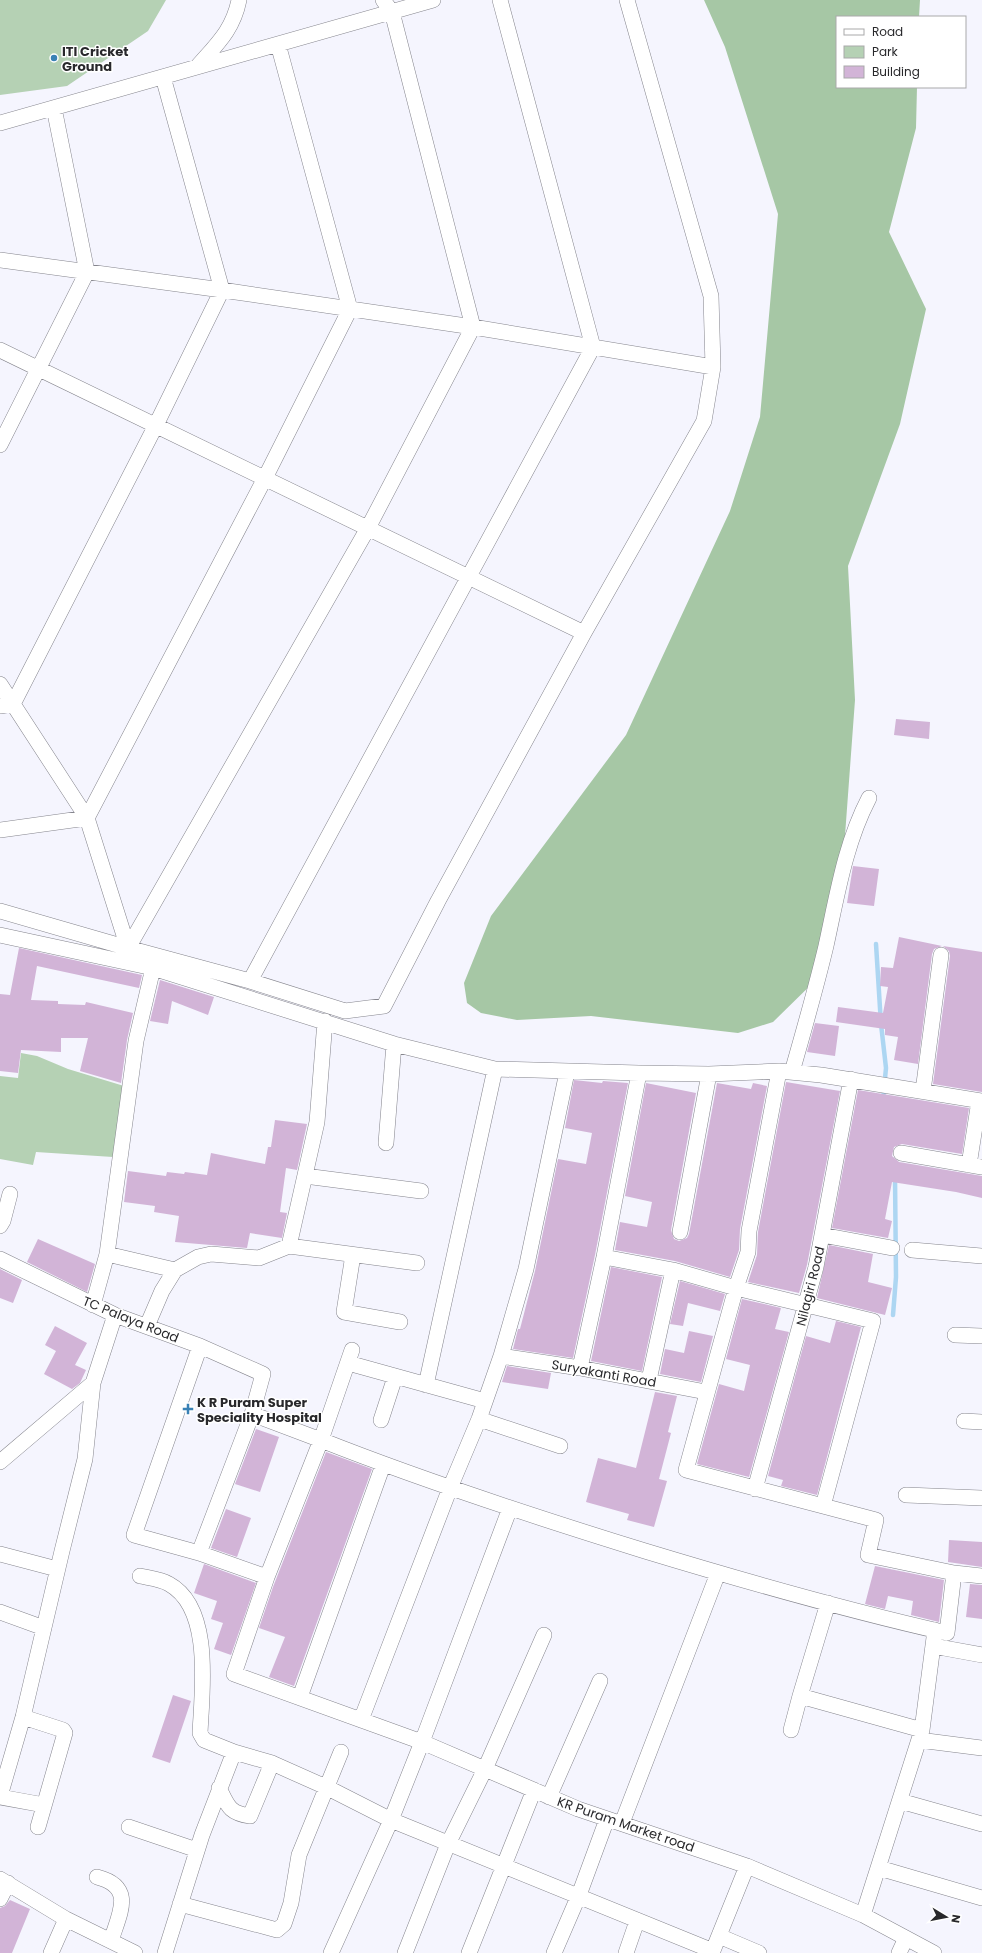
<svg xmlns="http://www.w3.org/2000/svg" width="982" height="1953" viewBox="0 0 982 1953" font-family="Poppins,sans-serif">
<style>
.green{fill:#b5d1b4}
.forest{fill:#a6c7a5}
.lines{fill:none;stroke-linecap:round;stroke-linejoin:round}
.stream{stroke:#add6f2;stroke-width:4.5}
.building{fill:#d2b4d7}
.minor-casing{stroke:#85858d;stroke-width:16}
.minor{stroke:#fff;stroke-width:15}
.poi-dot{fill:#3981b5;stroke:#fff;stroke-width:1.5}
.labels{text-anchor:middle;stroke-width:3;stroke-linejoin:round;paint-order:stroke}
.poi-label{font-size:13px;font-weight:bold;fill:#28282b;stroke:#fff;text-anchor:start}
.street-label{font-size:13px;fill:#28282b;stroke:#fff}
</style>
<rect width="100%" height="100%" fill="#f5f5fe"/>
<path class="green" d="M0 0H166L148 31 67 86 0 95Z
M21 1053 37 1056 68 1069 124 1086 113 1157 36 1152 33 1165 0 1159V1076L18 1078Z"/>
<path class="forest" d="M704 0H920L919 17H837V87H917L916 128 889 232 926 309 900 424 848 566 855 700 844 849 822 974 773 1022 738 1033 591 1016 517 1020 481 1013 467 1003 464 983 491 916 626 735 730 511 760 417 778 214 725 47Z"/>
<g class="lines">
<path class="stream" d="M876 944 881 1024 886 1068 883 1099
M893 1315 896 1277 895 1177"/>
</g>
<path class="building" d="M896 719 930 722 929 739 894 735Z
M853 866 879 869 874 906 847 903Z
M899 937 942 946 934 949 932 954 918 1064 894 1060 898 1037 885 1035V1029L836 1022 838 1007 883 1013 888 987 880 986 881 967 893 968Z
M943 946 982 952V1092L933 1084 950 956 949 951Z
M19 948 142 975 139 988 37 966 31 1000 58 1001V1004L85 1005 86 1002 133 1013 127 1040 121 1083 80 1071 88 1038H61V1052L21 1050 18 1073 0 1071V994L10 995Z
M160 980 214 997 208 1015 172 1001 168 1024 150 1021Z
M815 1023 839 1026 835 1056 807 1052Z
M574 1080 602 1083 603 1081 628 1083 595 1255 573 1358 513 1349 518 1329H520L535 1271 558 1159 586 1164 592 1133 565 1128Z
M786 1082 840 1091 807 1265 799 1293 748 1282 757 1255 758 1232Z
M646 1083 696 1093 671 1230 674 1239 679 1241 687 1238 689 1234 717 1083 751 1089 753 1083 767 1086 740 1229 739 1250 730 1277 675 1261 615 1250 620 1222 647 1227 652 1202 625 1196Z
M858 1090 969 1108 962 1154 902 1144 894 1147 892 1156 899 1162 982 1176V1198L956 1192 892 1182 885 1219 892 1221 888 1238 832 1228Z
M275 1120 307 1124 297 1170 286 1168 280 1212 287 1213 282 1238 250 1233 247 1248 175 1242 179 1216 154 1212 155 1206 124 1202 128 1171 166 1176 167 1172 184 1174 185 1172 207 1175 211 1153 265 1164 268 1147H271Z
M38 1239 95 1264 87 1292 27 1262Z
M829 1245 873 1254 868 1282 892 1288 885 1315 817 1298Z
M611 1267 662 1277 642 1371 591 1361Z
M0 1269 22 1280 13 1303 0 1298Z
M680 1281 725 1294 720 1311 688 1303 683 1326 670 1324Z
M742 1299 781 1308 775 1329 789 1332 749 1477 697 1464 719 1384 744 1391 750 1365 726 1359Z
M836 1321 861 1327 817 1495 781 1486 783 1480 768 1476 806 1336 830 1343Z
M55 1326 87 1343 75 1365 86 1370 80 1383 72 1389 44 1374 56 1351 45 1345Z
M689 1331 713 1336 701 1382 660 1374 665 1349 684 1353Z
M507 1366 551 1373 548 1389 502 1382Z
M655 1392 677 1396 668 1432 671 1433 659 1479 667 1481 654 1527 627 1520 629 1514 586 1502 598 1458 636 1468Z
M256 1429 279 1437 260 1492 235 1484Z
M326 1452 372 1469 294 1686 269 1677 285 1637 259 1628 273 1587Z
M226 1509 251 1518 237 1557 211 1548Z
M949 1540 982 1542V1567L948 1562Z
M204 1564 256 1583 231 1655 214 1649 223 1623 211 1619 217 1601 194 1593Z
M875 1566 944 1580 939 1622 911 1615 913 1601 888 1596 885 1609 865 1604Z
M970 1584 982 1585V1619L966 1617Z
M173 1695 191 1701 170 1763 152 1757Z
M10 1900 30 1909 12 1953H0V1908L5 1906Z"/>
<g class="lines">
<g class="minor-casing">
<path id="minor" d="M383 0 392 12 473 327 368 528 128 948 250 981 345 1011 384 1006 438 901 584 633 704 421 713 367 711 296 627 0
M197 67C217 44 233 30 239 0
M0 123 433 0
M0 260 222 290 473 327 713 367
M0 350 584 633
M0 445 87 272 54 108
M0 684 87 818 128 948
M0 706 13 704 156 425 222 290 163 77
M0 830 87 818 265 478 350 309 278 44
M0 911 128 948
M0 935 153 968 394 1044 495 1069 639 1073 709 1074 779 1071 821 1075 982 1101
M250 981 593 347 500 0
M792 1072C804 1030 816 988 826 946 837 896 845 844 869 798
M923 1091 941 955
M386 1143 394 1044
M901 1153 982 1167
M969 1165 979 1101
M305 1176 421 1191
M0 1226 3 1221 10 1194
M680 1232 709 1074
M822 1235 892 1248
M289 1246 417 1263
M912 1250 982 1256
M107 1254 175 1270
M353 1255 344 1312 400 1322
M604 1257 673 1270 649 1380
M0 1259 115 1315 200 1346 263 1374 252 1414 321 1440 267 1577 234 1674 422 1742 391 1820 713 1951
M673 1270 736 1288 873 1321 823 1506 686 1470 736 1288 748 1252 749 1231 779 1071
M93 1305 107 1254 136 1041 153 968
M147 1326 162 1291 175 1270 198 1257 211 1254 259 1258 289 1246 317 1122 325 1021
M955 1335 982 1336
M200 1346 134 1535 199 1553 267 1577
M352 1350 321 1440C427 1482 535 1517 645 1551 744 1581 845 1610 947 1633L954 1573 982 1576
M501 1356 580 1368 706 1392
M348 1363 485 1401
M580 1368 604 1257 639 1073
M426 1385 495 1069
M479 1419 560 1446
M381 1420 395 1377
M964 1421 982 1422
M0 1462 93 1383
M755 1489 816 1267 851 1079
M906 1495 982 1498
M823 1506 876 1520 868 1555 954 1573
M510 1508 422 1742 578 1809 747 1866
M199 1553 252 1414
M0 1554 57 1569
M140 1576C149 1578 161 1579 169 1584 213 1608 202 1691 200 1733L204 1740 234 1752
M828 1603 800 1696 922 1730
M0 1612 44 1628
M933 1646 982 1655
M300 1697 383 1465
M23 1717 63 1730 65 1733 38 1827
M361 1720 450 1488 479 1419 501 1356 526 1269 567 1072
M791 1730 800 1696
M919 1740 982 1748
M219 1788C228 1806 229 1813 250 1816L272 1763
M0 1796 23 1717 62 1551 85 1459 93 1383 115 1315
M0 1797 44 1805
M549 1797 600 1681
M900 1801 982 1824
M622 1823 718 1573
M129 1827 197 1850
M879 1868 982 1898
M97 1877C136 1887 119 1914 111 1941
M0 1879 66 1919 135 1953
M0 1899 8 1883
M180 1904 277 1930 284 1924 291 1903 299 1855 341 1752
M863 1915 922 1730 935 1630
M719 1936 759 1953
M51 1953 66 1919
M165 1953 202 1835 234 1752 272 1763 328 1788 391 1820 331 1953
M405 1953 448 1844 485 1769 544 1635
M469 1953 534 1790
M554 1953 579 1895 607 1819
M626 1953 637 1921
M712 1953 747 1866 863 1915 934 1953
M899 1953 906 1938"/>
</g>
<use href="#minor" class="minor"/>
</g>
<g class="poi-dot">
<circle cx="54" cy="58" r="4"/>
<path d="M186 1403h4v4h4v4h-4v4h-4v-4h-4v-4h4z"/>
</g>
<g class="labels">
<g class="poi-label">
<text x="62" y="56">ITI Cricket<tspan x="62" dy="15">Ground</tspan></text>
<text x="197" y="1407">K R Puram Super<tspan x="197" dy="15">Speciality Hospital</tspan></text>
</g>
<g class="street-label">
<text transform="translate(810 1286) rotate(-76)" y="5">Nilagiri Road</text>
<text transform="translate(131 1319) rotate(22)" y="5">TC Palaya Road</text>
<text transform="translate(604 1373) rotate(10)" y="5">Suryakanti Road</text>
<text transform="translate(626 1824) rotate(19)" y="5">KR Puram Market road</text>
</g>
</g>
<rect x="836" y="16" width="130" height="72" fill="#ffffff" stroke="#a9a9aa"/>
<rect x="844" y="29" width="20" height="6" fill="#ffffff" stroke="#a9a9aa"/>
<text x="872" y="36" font-size="12" fill="#28282b">Road</text>
<rect x="844" y="46" width="20" height="12" fill="#b5d1b4" stroke="#a9a9aa"/>
<text x="872" y="56" font-size="12" fill="#28282b">Park</text>
<rect x="844" y="66" width="20" height="12" fill="#d2b4d7" stroke="#a9a9aa"/>
<text x="872" y="76" font-size="12" fill="#28282b">Building</text>
<g transform="translate(946 1917) rotate(100)" stroke="#ffffff" stroke-width="3" paint-order="stroke">
<path d="M0-3L7 15L0 10L-7 15Z" fill="#28282b"/>
<text y="-6" font-size="11" font-weight="bold" text-anchor="middle" fill="#28282b">N</text>
</g>
</svg>
